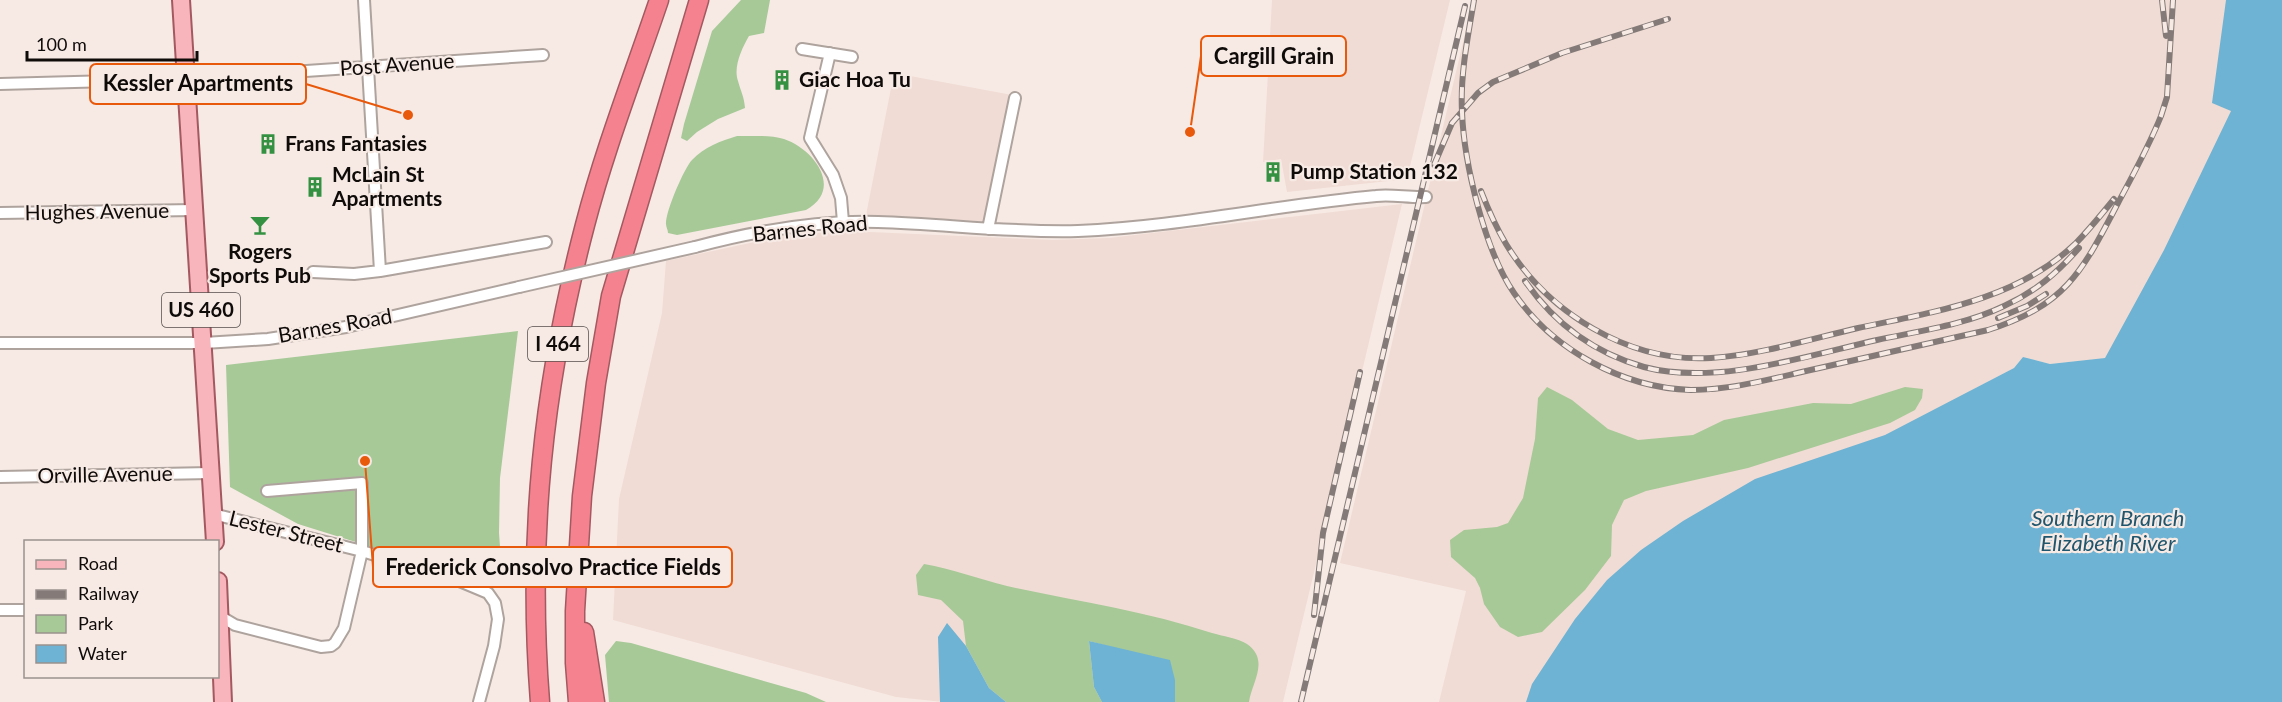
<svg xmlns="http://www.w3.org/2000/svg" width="2282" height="702" viewBox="0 0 2282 702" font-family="Lato,sans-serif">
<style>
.built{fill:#f0dcd4}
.green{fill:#a7c998}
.water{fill:#6eb3d3}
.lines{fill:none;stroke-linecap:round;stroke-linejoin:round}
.minor-casing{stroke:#afa39e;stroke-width:14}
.primary-casing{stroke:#a45960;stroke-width:20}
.motorway-casing{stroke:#a45960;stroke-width:21}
.minor{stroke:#fff;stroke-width:10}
.primary{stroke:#f8b5bc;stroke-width:16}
.motorway{stroke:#f4838f;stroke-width:18}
.rail-casing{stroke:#847b78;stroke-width:6}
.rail{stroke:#f7eae5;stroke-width:4;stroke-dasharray:11;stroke-linecap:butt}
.minor-bridge-casing{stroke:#afa39e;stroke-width:14;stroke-linecap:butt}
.minor-bridge{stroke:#fff;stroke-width:10}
.labels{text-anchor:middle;stroke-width:4.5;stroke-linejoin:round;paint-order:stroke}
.shield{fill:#f7eae5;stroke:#554e4b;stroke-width:1.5}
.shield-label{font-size:20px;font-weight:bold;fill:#0f0b09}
.street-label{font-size:21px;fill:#0f0b09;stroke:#f7eae5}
.poi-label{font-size:21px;font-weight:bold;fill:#0f0b09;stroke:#f7eae5;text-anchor:start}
.water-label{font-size:22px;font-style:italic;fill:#1f566d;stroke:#f7eae5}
.leader{fill:none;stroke:#e8590c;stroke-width:2}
.callout-dot{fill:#e8590c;stroke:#f7eae5;stroke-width:2}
.callout{fill:#f7eae5;stroke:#e8590c;stroke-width:2}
.callout-label{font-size:22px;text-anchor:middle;font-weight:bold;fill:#0f0b09}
</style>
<rect width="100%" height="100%" fill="#f7eae5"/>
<path class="built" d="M1272 0H1450L1407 179 1287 192 1281 159 1263 162Z
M1473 0H2282L2174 351 2050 364 2023 357 2014 368 1972 390 1528 702H1439L1466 591 1340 563Z
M894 73 1012 95 986 223 866 215Z
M1402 204 1283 702H943L896 697 613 620 619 499 662 313 666 261 787 235 847 231 1053 240 1109 238Z"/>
<path class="green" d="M741 0H770L764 33 749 36C742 48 733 67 738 81 741 92 744 96 745 108L718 119 697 132 687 141 681 138 684 124 712 31Z
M737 136C752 136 770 135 784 139 814 149 844 189 806 210L677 235 668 233C668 230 666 227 666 224 665 213 684 168 692 160 704 147 721 141 737 136Z
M518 331 500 478 499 533 503 588 298 524 230 487 226 365Z
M1547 387 1572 400 1608 429 1638 440 1693 435 1724 420 1813 403 1851 404 1905 387 1923 389 1922 398 1915 410 1890 423 1748 468 1646 491 1624 500 1612 525 1611 556 1585 590 1542 632 1518 637 1500 627 1484 604 1480 588 1475 578 1451 557 1450 540 1464 530 1497 527 1508 523 1523 498 1535 439 1538 398Z
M924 564C952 569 979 579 1007 586 1075 601 1146 611 1212 633 1222 636 1238 638 1247 644 1270 660 1252 682 1249 702H1175V680L1126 651 1089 641 1094 687 1102 702H1006L989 688 966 646 963 621 941 600 918 595 916 575Z
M616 641 631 643 806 693 826 702H609L605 655Z"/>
<path class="water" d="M2226 0H2282V702H1526L1532 684 1575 619 1607 580 1641 550 1683 521 1755 479 1885 435 2014 368 2023 357 2050 364 2105 358 2164 250 2231 111 2212 103Z
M947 623 966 646 989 688 1006 702H940L938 637Z
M1089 641 1170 660 1175 680V702H1102L1094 687Z"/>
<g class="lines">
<g class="minor-casing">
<path id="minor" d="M364 0 380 271
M802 49 852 57
M830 53 810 138 833 175 841 198 843 222
M0 84 186 79 543 55
M0 213 194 210
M988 229 1015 98
M695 247C755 231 816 220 878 222 945 224 1011 233 1078 231 1178 227 1276 205 1376 196 1392 194 1409 198 1426 197
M313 272 354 274 380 271 546 242
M0 343H204L268 339 346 327 519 287
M0 477 211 473
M213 514 362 551 457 580 488 593 495 603 498 619 494 646 479 702
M0 610H26
M218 615 235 625 321 647 331 646 335 643 344 628 362 551V483L267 491"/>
</g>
<g class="primary-casing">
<path id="primary" d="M181 0 215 542
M218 581 223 702"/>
</g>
<g class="motorway-casing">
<path id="motorway" d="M584 632 595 702
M540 702C527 536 543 385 585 225 605 148 634 74 659 0
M578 702 575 663V611L582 496 596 383 611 296 699 0"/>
</g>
<use href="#minor" class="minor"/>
<use href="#primary" class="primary"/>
<use href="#motorway" class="motorway"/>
<g class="rail-casing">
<path id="rail" d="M1474 0C1468 36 1460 75 1462 112 1464 164 1485 251 1514 293 1552 349 1622 388 1691 390 1733 390 1774 378 1815 369 1873 356 1930 343 1988 330 2066 305 2082 272 2118 203 2133 175 2149 146 2161 116L2167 97 2173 0
M2162 0 2166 36
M1434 165 1452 123 1478 93 1493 82 1562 53 1668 19
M1481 191C1488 209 1496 227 1506 244 1548 313 1629 363 1711 358 1759 355 1811 339 1858 328 1934 312 2016 300 2075 244 2089 230 2101 215 2114 199
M1525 281C1554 323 1594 353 1644 367 1716 386 1806 356 1877 340 1919 331 1965 325 2004 306 2035 292 2057 273 2079 248
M1998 318 2027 306 2046 294
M1314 615 1323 533 1360 372
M1301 702 1465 6"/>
</g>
<use href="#rail" class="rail"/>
<g class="minor-bridge-casing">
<path id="minor-bridge" d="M519 287 695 247"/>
</g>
<use href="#minor-bridge" class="minor-bridge"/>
</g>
<defs>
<g id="building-bare" transform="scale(1.62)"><path d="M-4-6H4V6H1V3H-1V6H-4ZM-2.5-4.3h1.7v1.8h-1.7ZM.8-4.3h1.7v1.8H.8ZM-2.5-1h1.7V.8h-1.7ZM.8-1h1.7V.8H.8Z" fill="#359142" stroke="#f7eae5" stroke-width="2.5" paint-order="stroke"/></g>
<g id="bar-bare" transform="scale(1.62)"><path d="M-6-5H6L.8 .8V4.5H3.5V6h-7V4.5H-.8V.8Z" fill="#359142" stroke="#f7eae5" stroke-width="2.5" paint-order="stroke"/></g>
</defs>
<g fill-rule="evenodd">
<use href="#building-bare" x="782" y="80"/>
<use href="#building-bare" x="268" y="144"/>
<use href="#building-bare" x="1273" y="172"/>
<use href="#building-bare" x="315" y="187"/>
<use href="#bar-bare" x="260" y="225"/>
</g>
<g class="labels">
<g class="shield">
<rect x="162" y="293" width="78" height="34" rx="4.5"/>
<rect x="528" y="327" width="60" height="34" rx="4.5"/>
</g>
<g class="shield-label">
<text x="201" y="317">US 460</text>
<text x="558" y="351">I 464</text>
</g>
<g class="street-label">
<text transform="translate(397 65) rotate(-4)" y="7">Post Avenue</text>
<text transform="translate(97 212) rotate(-1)" y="7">Hughes Avenue</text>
<text transform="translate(810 229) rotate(-6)" y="7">Barnes Road</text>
<text transform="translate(335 326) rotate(-10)" y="7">Barnes Road</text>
<text transform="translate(105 475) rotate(-1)" y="7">Orville Avenue</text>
<text transform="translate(286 532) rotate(14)" y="7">Lester Street</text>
</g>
<g class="poi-label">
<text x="799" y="87">Giac Hoa Tu</text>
<text x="285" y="151">Frans Fantasies</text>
<text x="1290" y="179">Pump Station 132</text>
<text x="332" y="182">McLain St<tspan x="332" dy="24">Apartments</tspan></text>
<text x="260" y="259" text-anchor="middle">Rogers<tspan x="260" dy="24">Sports Pub</tspan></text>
</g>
<g class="water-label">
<text x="2108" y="526">Southern Branch<tspan x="2108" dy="25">Elizabeth River</tspan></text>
</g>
</g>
<path class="leader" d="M1190 132L1201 56M408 115L306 84M365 461L373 567"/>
<g class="callout-dot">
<circle cx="1190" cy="132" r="6"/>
<circle cx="408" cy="115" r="6"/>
<circle cx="365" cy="461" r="6"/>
</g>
<g class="callout">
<rect x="1201" y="36" width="145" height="40" rx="6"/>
<rect x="90" y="64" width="216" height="40" rx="6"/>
<rect x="373" y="547" width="359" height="40" rx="6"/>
</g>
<g class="callout-label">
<text x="1274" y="64">Cargill Grain</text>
<text x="198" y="91">Kessler Apartments</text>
<text x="553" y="575">Frederick Consolvo Practice Fields</text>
</g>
<rect x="24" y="540" width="195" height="138" fill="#f7eae5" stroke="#9a918d" stroke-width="1.5"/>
<rect x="36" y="560" width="30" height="9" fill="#f8b5bc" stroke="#9a918d" stroke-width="1.5"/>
<text x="78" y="570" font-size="18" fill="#0f0b09">Road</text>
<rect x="36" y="590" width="30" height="9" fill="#847b78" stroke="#9a918d" stroke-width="1.5"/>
<text x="78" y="600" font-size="18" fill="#0f0b09">Railway</text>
<rect x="36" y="615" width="30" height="18" fill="#a7c998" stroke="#9a918d" stroke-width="1.5"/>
<text x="78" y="630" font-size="18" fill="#0f0b09">Park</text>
<rect x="36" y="645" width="30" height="18" fill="#6eb3d3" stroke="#9a918d" stroke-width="1.5"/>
<text x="78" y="660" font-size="18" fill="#0f0b09">Water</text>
<path d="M27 51v9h170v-9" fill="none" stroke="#0f0b09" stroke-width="3"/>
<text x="36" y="51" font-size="18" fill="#0f0b09" stroke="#f7eae5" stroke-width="4.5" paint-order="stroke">100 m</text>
</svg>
